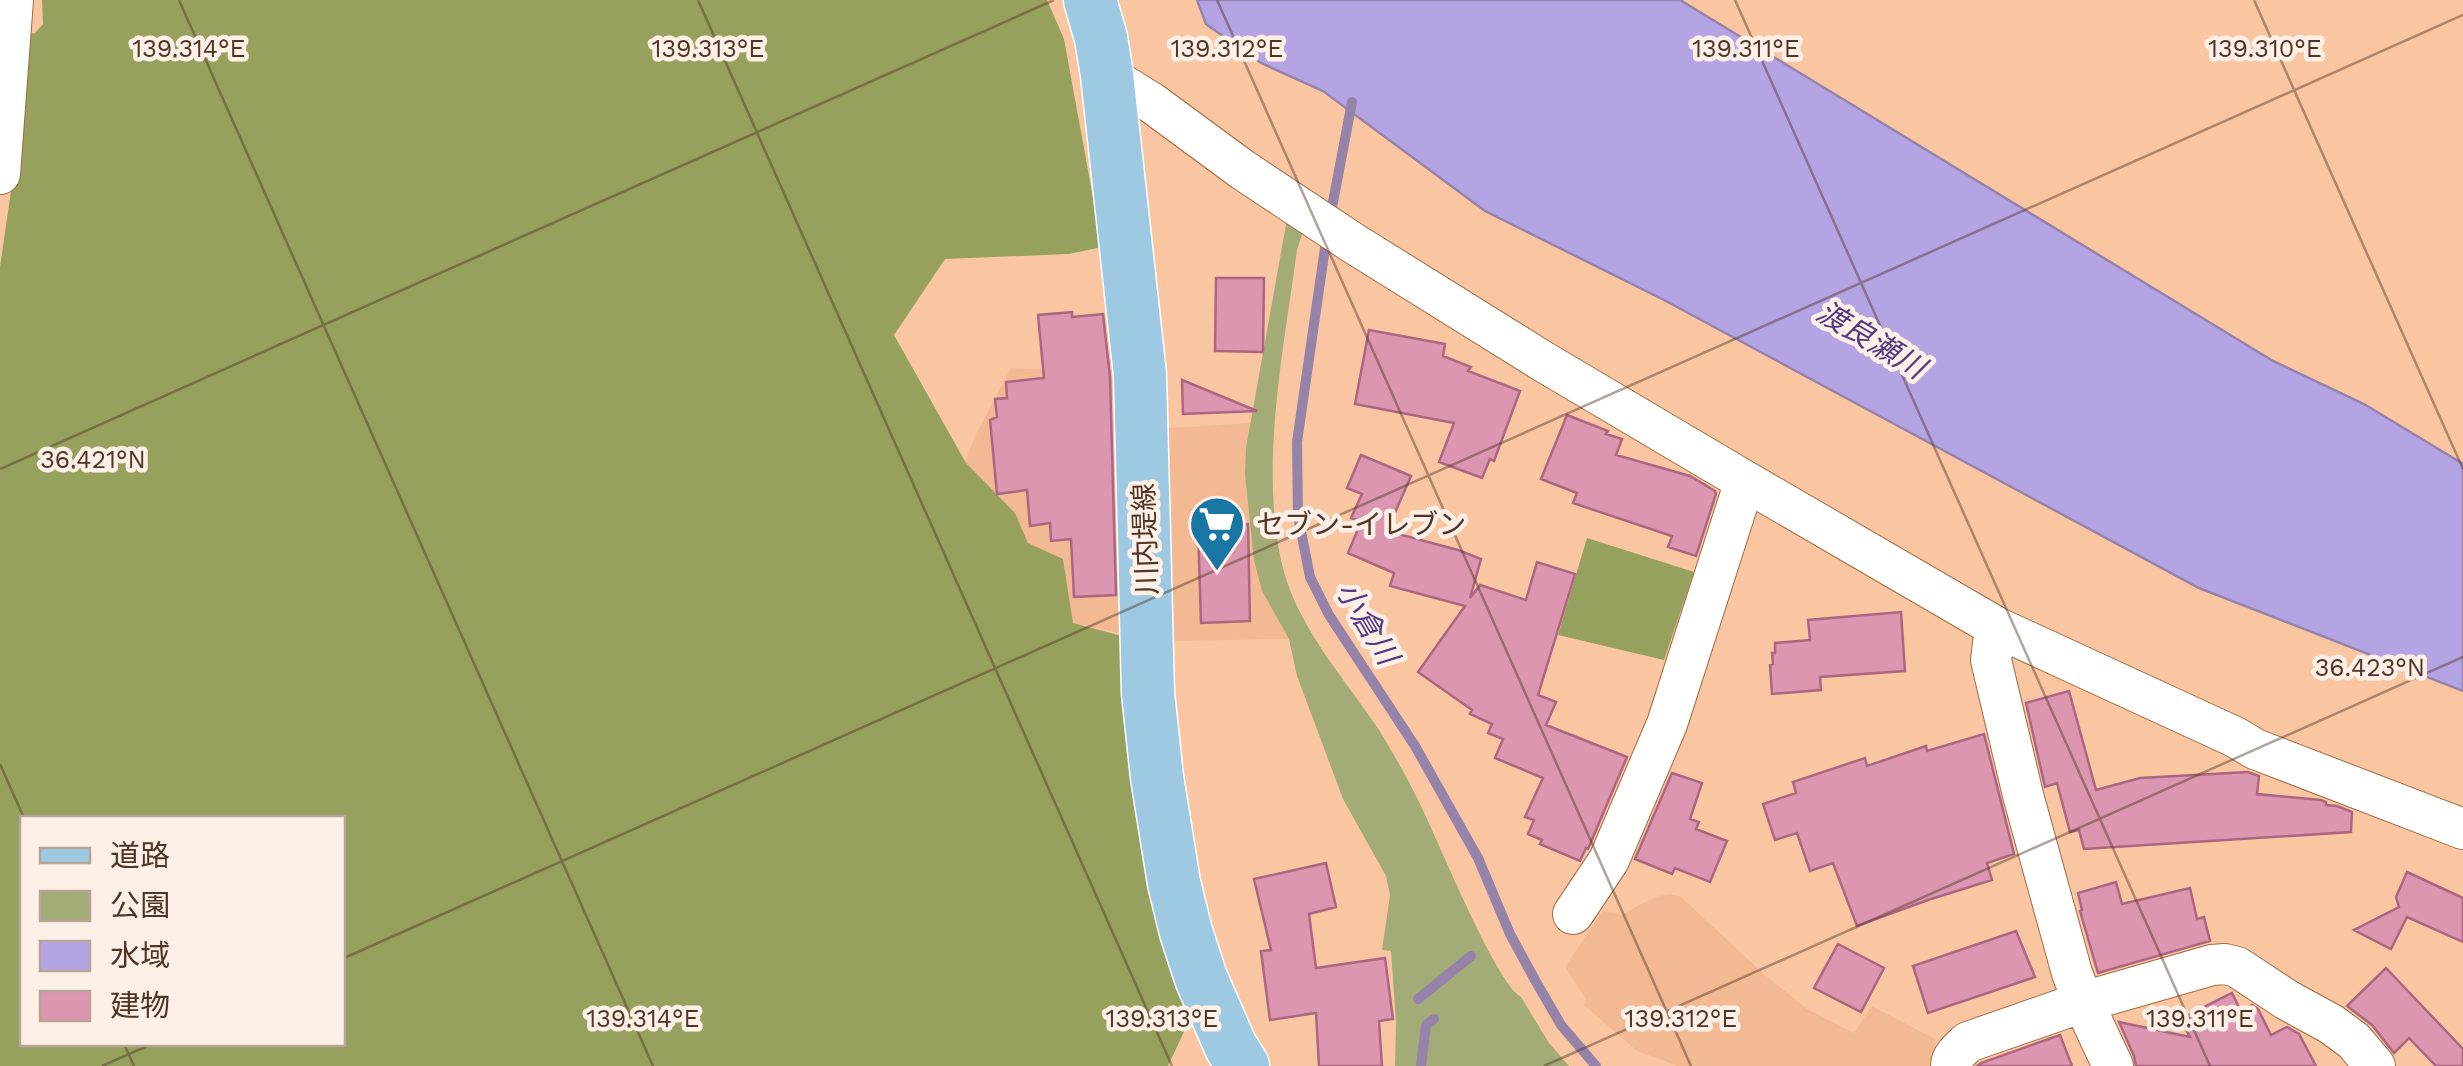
<svg xmlns="http://www.w3.org/2000/svg" width="2463" height="1066" viewBox="0 0 2463 1066" font-family="'Work Sans','Noto Sans JP',sans-serif">
<style>
.built{fill:#f3b993}
.green{fill:#a3ac76}
.forest{fill:#96a15d;fill-rule:evenodd}
.water{fill:#b5a4e4;stroke:#9683aa;stroke-width:2.5}
.lines{fill:none;stroke-linecap:round;stroke-linejoin:round}
.stream{stroke:#9683aa;stroke-width:10}
.building{fill:#dd96b0;stroke:#ad6681;stroke-width:2.5}
.minor-casing{stroke:#a4693d;stroke-width:42}
.major-casing{stroke:#fff;stroke-width:55}
.minor{stroke:#fff;stroke-width:40}
.major{stroke:#9dc9e3;stroke-width:52}
.ticks{fill:none;stroke:#4f3523;stroke-width:2.5;stroke-opacity:0.45}
.labels{text-anchor:middle;stroke-width:9;stroke-linejoin:round;paint-order:stroke}
.poi-label{font-size:28px;fill:#4f3523;stroke:#fef0e7;text-anchor:start}
.street-label{font-size:28px;fill:#4f3523;stroke:#fef0e7}
.water-label{font-size:30px;font-style:italic;fill:#523a85;stroke:#fef0e7}
.ticks-label{font-size:25px;text-anchor:middle;fill:#4f3523;stroke:#fef0e7;stroke-width:9;stroke-linejoin:round;paint-order:stroke}
</style>
<rect width="100%" height="100%" fill="#fac6a2"/>
<path class="built" d="M1119 359 1123 634 1073 623 1063 559 1028 543 965 462 975 436 1011 368 1053 370Z
M1250 423 1245 474 1262 591 1289 639 1174 641 1168 428Z
M1670 894 1681 897 1764 974 1807 1009 1854 1033 1872 1006 1935 1039 1940 1066H1678L1637 1051 1584 1005 1586 999 1565 967 1603 910 1621 915 1655 897Z"/>
<path class="green" d="M1287 219 1303 231 1297 250C1284 347 1260 464 1281 560 1295 625 1343 676 1379 730 1392 751 1405 774 1416 796 1435 832 1495 983 1521 997L1549 1043 1569 1066H1395L1396 1022 1391 951 1382 950 1390 895 1386 876 1343 799 1297 676 1289 639 1262 591 1254 560 1245 474 1246 448Z"/>
<path class="forest" d="M42 0H1047L1064 39 1102 247 1069 254 945 259 894 335 966 463 1015 513 1028 543 1063 559 1073 623 1122 636 1163 941 1189 1021 1168 1066H0V267L21 122 26 35 35 33 43 24ZM22 818H342V1044H22Z
M1587 538 1694 572 1664 660 1558 635Z"/>
<path class="water" d="M1197 0H1680L2273 361 2364 404 2463 464V691L2199 588 1664 300 1485 211 1323 91 1261 63 1206 24Z"/>
<g class="lines">
<path class="stream" d="M1330 218 1352 102
M1327 234 1297 442 1298 516 1310 577 1329 615 1415 746 1478 858 1510 934 1535 980 1561 1025 1596 1066
M1418 999 1471 956
M1421 1066 1426 1025 1434 1019"/>
</g>
<path class="building" d="M1216 278H1264L1263 352 1215 351Z
M1072 312V317L1103 314 1110 377 1116 595 1074 597 1071 539 1051 541 1050 523 1030 526 1027 490 997 494 990 420 997 417 995 399 1007 398 1006 382 1044 378 1038 315Z
M1369 330 1445 344 1443 356 1471 367 1468 371 1520 391 1494 461 1490 459 1482 478 1439 462 1454 423 1355 404Z
M1182 380 1257 411 1183 414Z
M1567 415 1608 431 1606 434 1622 439 1616 455 1690 476 1715 491 1716 494 1696 556 1668 547 1672 536 1573 503 1577 493 1541 479Z
M1361 455 1411 476 1387 531 1458 550 1481 559 1470 598 1480 585 1526 600 1537 562 1575 574 1538 695 1556 702 1546 725 1627 757 1588 849 1586 848 1580 861 1540 844 1542 840 1528 834 1534 820 1525 817 1543 778 1495 758 1503 739 1488 733 1492 724 1470 714 1472 710 1418 672 1465 606 1390 586 1394 573 1348 553 1361 522 1351 518 1362 494 1347 488Z
M1248 524 1250 621 1201 623 1198 526Z
M1901 612 1905 671 1820 677 1821 690 1772 694 1770 665 1773 664 1772 653H1775V643L1810 640 1808 620Z
M2069 691 2096 790 2140 778 2248 772 2259 776 2257 794 2321 800 2326 802V805L2337 806 2352 812 2351 832 2084 849 2079 830 2070 832 2057 783 2045 787 2026 703Z
M1984 734 2014 854 1987 863 1992 880 1928 900 1857 926 1833 863 1810 871 1797 833 1775 840 1763 804 1796 793 1793 782 1865 758 1867 766 1926 746 1927 751Z
M1672 773 1702 783 1690 819 1699 822 1696 829 1727 841 1710 882 1675 868 1672 874 1635 859Z
M1326 863 1336 907 1309 914 1316 968 1385 958 1393 1019 1379 1021 1382 1066H1319L1316 1013 1270 1020 1261 951 1271 950 1254 879Z
M2407 872 2463 898V942L2407 917 2391 949 2354 930 2399 907 2396 897Z
M2116 882 2122 904 2190 888 2197 919 2204 917 2210 941 2098 973 2080 911 2082 910 2078 893Z
M2016 931 2035 977 1928 1013 1913 966Z
M1838 944 1884 968 1861 1012 1814 988Z
M2386 968 2463 1049V1066H2436L2409 1038 2394 1053 2372 1025 2347 1006Z
M2232 993 2241 1011 2252 1005 2258 1009 2271 1035 2287 1027 2299 1034 2316 1066H2136L2134 1056 2119 1022 2190 1037 2180 1019Z
M2060 1035 2072 1066H1977L1981 1063Z"/>
<g class="lines">
<g class="minor-casing">
<path id="minor" d="M1107 75 1152 103 1243 170 1353 243 1544 362 1745 481 1998 628 2235 737 2255 749 2463 829
M0 174 13 0
M1998 628 1993 643 1991 660 2023 795 2072 973 2083 1002 2113 1066
M1573 914 1609 860 1667 724 1745 481
M1951 1066C1951 1056 1961 1049 1968 1042L2083 1002 2212 965 2225 964 2237 967 2287 1000 2331 1024 2354 1041 2375 1066"/>
</g>
<g class="major-casing">
<path id="major" d="M1090 0 1101 38 1107 75 1140 375 1148 693 1157 777 1174 883 1186 932 1201 978 1231 1047 1243 1066"/>
</g>
<use href="#minor" class="minor"/>
<use href="#major" class="major"/>
</g>
<path class="ticks" d="M179 0 653 1066M698 0 1172 1066M1217 0 1691 1066M1735 0 2210 1066M2254 0 2463 469M0 469 1054 0M0 764 24 818M342 959 2463 15M124 1044 134 1066M102 1066 152 1044M1544 1066 2463 657"/>
<defs>
<g id="supermarket-pin" transform="scale(2.875)"><path d="M0 17L-7.5 6A9.5 9.5 0 1 1 7.5 6Z" fill="#1776a3" stroke="#fef0e7"/><path d="M-6-5.5h2.5l.6 2H6L4.5 2H-2.5L-4.4-4H-6ZM-1.5 3.2a1.3 1.3 0 1 0 .1 0ZM3 3.2a1.3 1.3 0 1 0 .1 0Z" fill="#fff"/></g>
</defs>
<g fill-rule="evenodd">
<use href="#supermarket-pin" x="1217" y="524"/>
</g>
<g class="labels">
<g class="poi-label">
<text x="1256" y="534">セブン-イレブン</text>
</g>
<g class="street-label">
<text transform="translate(1145 539) rotate(-92)" y="10">川内堤線</text>
</g>
<g class="water-label">
<text transform="translate(1871 340) rotate(31)" y="10">渡良瀬川</text>
<text transform="translate(1367 623) rotate(59)" y="10">小倉川</text>
</g>
</g>
<g class="ticks-label">
<text x="189" y="57">139.314°E</text>
<text x="708" y="57">139.313°E</text>
<text x="1227" y="57">139.312°E</text>
<text x="1746" y="57">139.311°E</text>
<text x="2265" y="57">139.310°E</text>
<text x="93" y="468">36.421°N</text>
<text x="2370" y="676">36.423°N</text>
<text x="643" y="1027">139.314°E</text>
<text x="1162" y="1027">139.313°E</text>
<text x="1681" y="1027">139.312°E</text>
<text x="2200" y="1027">139.311°E</text>
</g>
<rect x="20" y="816" width="325" height="230" fill="#fef0e7" stroke="#b8a599" stroke-width="2.5"/>
<rect x="40" y="848" width="50" height="15" fill="#9dc9e3" stroke="#b8a599" stroke-width="2.5"/>
<text x="110" y="866" font-size="30" fill="#4f3523">道路</text>
<rect x="40" y="891" width="50" height="30" fill="#a3ac76" stroke="#b8a599" stroke-width="2.5"/>
<text x="110" y="916" font-size="30" fill="#4f3523">公園</text>
<rect x="40" y="941" width="50" height="30" fill="#b5a4e4" stroke="#b8a599" stroke-width="2.5"/>
<text x="110" y="966" font-size="30" fill="#4f3523">水域</text>
<rect x="40" y="991" width="50" height="30" fill="#dd96b0" stroke="#b8a599" stroke-width="2.5"/>
<text x="110" y="1016" font-size="30" fill="#4f3523">建物</text>
</svg>
